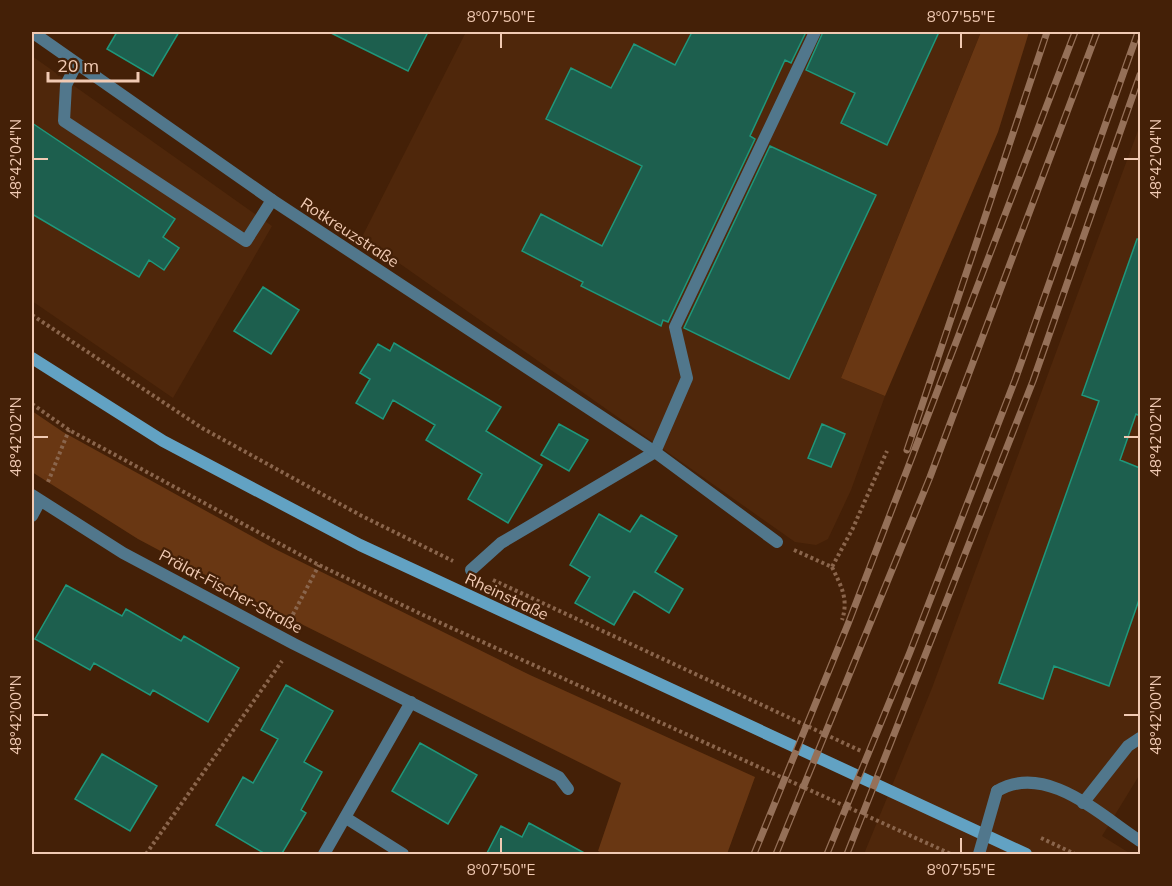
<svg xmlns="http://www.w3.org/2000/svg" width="1172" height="886" viewBox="0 0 1172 886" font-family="Mulish,sans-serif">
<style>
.built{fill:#4f270b}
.green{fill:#693713}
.building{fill:#1d5f4e;stroke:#1f977b;stroke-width:1.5}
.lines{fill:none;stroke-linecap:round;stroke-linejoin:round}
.path{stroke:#8a654c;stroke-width:4;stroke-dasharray:3 3;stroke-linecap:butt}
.lane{stroke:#51778c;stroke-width:12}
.street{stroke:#51778c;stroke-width:12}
.secondary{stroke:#62a2c3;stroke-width:12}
.rail-casing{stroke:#957058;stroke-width:7}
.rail{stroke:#442007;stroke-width:4.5;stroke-dasharray:14;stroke-linecap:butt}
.street-bridge{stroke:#51778c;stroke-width:12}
.ticks{fill:none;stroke:#f1cab3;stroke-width:2}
.labels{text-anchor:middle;stroke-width:4.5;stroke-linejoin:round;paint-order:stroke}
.street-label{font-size:16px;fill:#f1cab3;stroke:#442007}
.neatline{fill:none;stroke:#f1cab3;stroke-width:2}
.ticks-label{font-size:15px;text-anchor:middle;fill:#f1cab3}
</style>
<rect width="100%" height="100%" fill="#442007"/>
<path class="built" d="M466 32H981L841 378 885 396 851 490 828 539 816 545 795 542 362 237Z
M32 56 272 226 173 398 32 301Z
M1140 125V774L1102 836 1131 854H864L932 688Z"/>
<path class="green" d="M981 32H1029L998 132 885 396 841 378Z
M32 411 63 432 275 549 530 675 755 777 727 854H604L598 851 621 783 247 597 138 539 32 472Z"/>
<path class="building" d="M117 32H179L153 76 107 49Z
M329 32H428L408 71Z
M692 32H806L791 63 785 60 750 136 755 139 668 322 663 320 661 326 581 286 583 282 522 251 541 214 602 246 642 166 546 119 571 68 611 88 634 44 675 65Z
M823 32H939L887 145 841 123 855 93 806 70Z
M32 123 175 219 163 237 179 248 164 270 149 260 139 277 32 214Z
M770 146 876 195 789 379 684 328Z
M1137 239H1140V416L1136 414 1120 460 1140 468V597L1109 686 1054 666 1043 699 999 683 1099 401 1082 395Z
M263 287 299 310 271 354 234 331Z
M394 343 501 407 486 431 542 465 508 523 468 499 482 474 426 440 435 425 393 400 383 419 356 403 370 379 360 373 378 344 390 351Z
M559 424 588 440 569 471 541 455Z
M822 424 845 434 831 467 808 458Z
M599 514 630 532 641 515 677 536 655 572 683 589 669 613 634 591 614 625 575 603 590 577 570 565Z
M66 585 122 616 126 609 181 641 184 636 239 668 208 722 153 690 150 695 94 663 90 670 35 639Z
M286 685 333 711 304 762 322 772 301 810 306 813 281 855H267L216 825 243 777 253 783 278 739 261 730Z
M420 743 477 775 448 824 392 791Z
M102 754 157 786 130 831 75 799Z
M529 823 588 855H486L501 826 522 837Z"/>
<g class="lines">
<path class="path" d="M32 315 202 428 360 515 453 561
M32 404 69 430 319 565 423 615 951 854
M48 482 69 430
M794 550 832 567 853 528 887 451
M832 567C841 586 849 599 842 620
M493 580 861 751
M290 620 319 565
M1041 838 1075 854
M146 854 282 661"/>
<path class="lane" d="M76 65 66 85 64 121 246 241 272 200
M471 570 501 543 655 452 687 378 675 327 815 32
M1083 803 1128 746 1140 738
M346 818 403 854"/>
<path class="street" d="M32 32 272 200 655 452 777 542
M32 495 123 553 294 644 559 777 568 789
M32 516 40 501
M997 791C1046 762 1100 815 1140 841
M324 854 411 702"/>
<path class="secondary" d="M32 358 163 441 360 545 1026 854"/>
<g class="rail-casing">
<path id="rail" d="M907 450 1047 32
M754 854 848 624 1075 32
M776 854 930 477 1097 32
M827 854 910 652 1015 380 1138 32
M847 854 1033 381 1140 75"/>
</g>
<use href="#rail" class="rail"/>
<path class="street-bridge" d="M979 854 997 791"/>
</g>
<path class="ticks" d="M501 33V48M961 33V48M33 159H48M1124 159H1139M33 437H48M1124 437H1139M33 715H48M1124 715H1139M501 838V853M961 838V853"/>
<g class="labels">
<g class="street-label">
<text transform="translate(350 232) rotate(33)" y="6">Rotkreuzstraße</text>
<text transform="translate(231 591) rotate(28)" y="6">Prälat-Fischer-Straße</text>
<text transform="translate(507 596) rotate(25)" y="6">Rheinstraße</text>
</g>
</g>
<rect width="1172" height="886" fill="none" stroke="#442007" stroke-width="66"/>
<path d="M48 72v9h90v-9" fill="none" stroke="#f1cab3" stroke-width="3"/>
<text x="57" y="72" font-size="18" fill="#f1cab3" stroke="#442007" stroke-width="4.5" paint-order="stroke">20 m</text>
<rect x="33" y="33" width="1106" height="820" class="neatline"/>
<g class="ticks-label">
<text x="501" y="22">8°07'50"E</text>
<text x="961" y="22">8°07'55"E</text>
<text transform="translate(16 159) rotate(-90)" y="5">48°42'04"N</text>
<text transform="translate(1156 159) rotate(-90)" y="5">48°42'04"N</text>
<text transform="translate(16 437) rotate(-90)" y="5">48°42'02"N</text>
<text transform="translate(1156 437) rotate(-90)" y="5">48°42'02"N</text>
<text transform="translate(16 715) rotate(-90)" y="5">48°42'00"N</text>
<text transform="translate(1156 715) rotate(-90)" y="5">48°42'00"N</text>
<text x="501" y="875">8°07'50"E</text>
<text x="961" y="875">8°07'55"E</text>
</g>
</svg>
